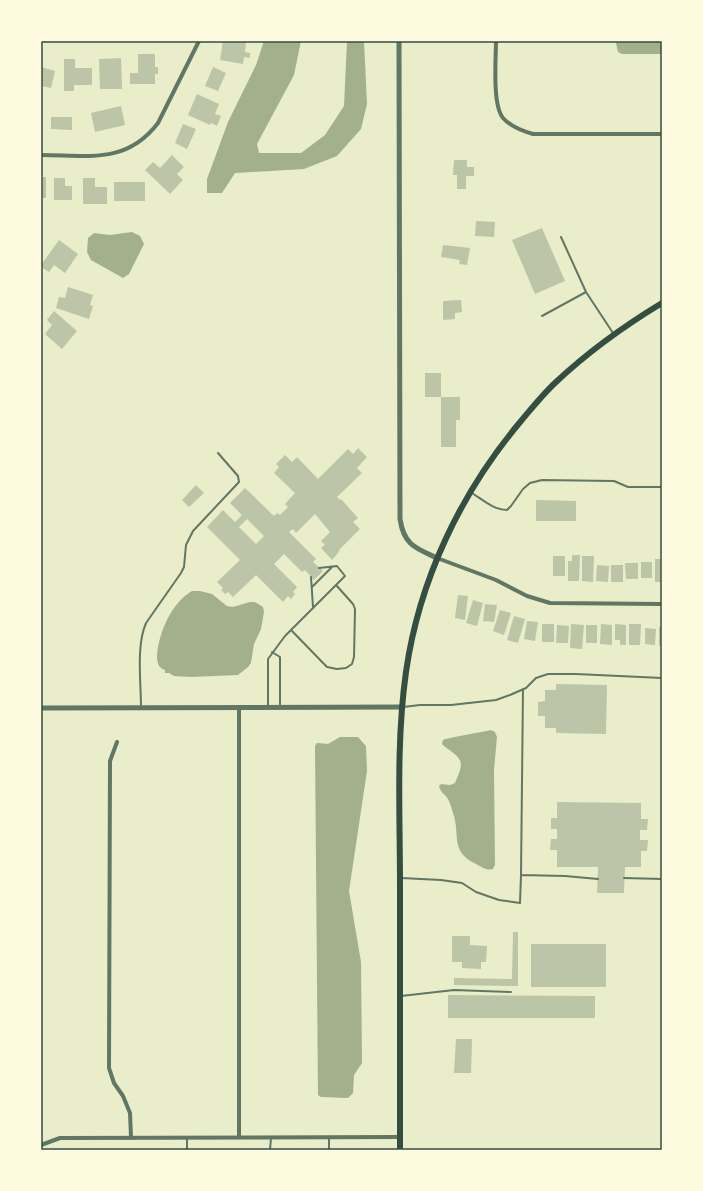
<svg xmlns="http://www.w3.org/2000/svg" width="703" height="1191" viewBox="0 0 703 1191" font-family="Overpass,sans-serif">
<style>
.water{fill:#a3b18a}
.building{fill:#bcc5a7;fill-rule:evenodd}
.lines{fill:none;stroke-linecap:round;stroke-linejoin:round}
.service{stroke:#617663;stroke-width:2}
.minor{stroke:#617663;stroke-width:4}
.tertiary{stroke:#617663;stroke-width:5}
.primary{stroke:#344e41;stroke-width:6}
.neatline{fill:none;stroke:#344e41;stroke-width:1.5}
</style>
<rect width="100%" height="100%" fill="#e9edc9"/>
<path class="water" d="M264 41H301L294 75 257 144 259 153H301L325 135 344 106 347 41H364L367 104 361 129 337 156 304 169 235 173 222 193H207V179L228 122 256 65Z
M617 41H662V54H622L618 52 616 43Z
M132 232 140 236 144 244 129 274 123 278 91 260 87 252 88 238 94 233 110 235Z
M192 591H200L212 594 227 606 233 607 250 602H255L263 607 264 612 261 629 254 644 251 663 248 667 238 675 191 677 174 676 169 673H165V670C158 668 157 662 157 655 159 633 171 603 192 591Z
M491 730 495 732 497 737 494 770 495 865 493 869C486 871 482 867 476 864 449 851 461 835 453 813 452 809 450 803 448 799 445 794 440 792 439 786L441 784 450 785 455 783C465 760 463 760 444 746L442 744 443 740C446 738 483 732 491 730Z
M340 737H358L366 746 367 771 349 891 361 962 362 1063 354 1075 353 1093 348 1098 321 1097 318 1095 315 746 317 743 328 744Z"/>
<path class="building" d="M223 41 246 42 245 52 250 53V58L244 57 243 64 220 60Z
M138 54H155V67H158V74H155V84H130V73H138Z
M121 58 122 89H100L99 59Z
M64 59H75V68H92V85H74V91H64Z
M41 67 55 71 51 88 41 86Z
M213 67 226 73 218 91 205 86Z
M197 94 219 104 215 114 221 116 217 126 211 123 210 125 188 115Z
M121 106 125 125 95 132 91 113Z
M51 117H72V130L51 129Z
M183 124 196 129 187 149 175 143Z
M172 155 184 167 177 174 183 180 170 194 145 170 153 162 160 168Z
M454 160H467V167H474V176H466V189H457V175H453Z
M41 177H46V198H41Z
M54 178H65V186H72V200H54Z
M83 178H95V187H107V204H83Z
M114 182H145V201H114Z
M476 221 495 222 494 237 475 236Z
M542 228 565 281 535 294 512 240Z
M59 240 78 254 65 273 54 265 49 272 41 267V265Z
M443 245 470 248 467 265 459 264 460 260 441 257Z
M68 287 93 295 90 305 93 306 89 319 56 308 59 297 65 298Z
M461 300 462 312 455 313V319L443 320V301Z
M54 311 77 331 62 349 45 334 52 325 47 320Z
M425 373H441V397H425Z
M441 397H460V420H456V447H441Z
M358 448 367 457 357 468 362 473 337 497 340 500 341 499 358 518 353 522 360 529 340 549 338 553 332 560 321 548 325 545 321 541 330 532 315 514 296 533 293 529 289 532 316 559 313 562 323 571 314 580 305 570 302 572 284 554 274 564 297 587 293 592 295 594 291 599 288 596 283 602 256 575 233 597 228 592 225 594 221 590 223 588 217 582 240 560 207 527 223 510 235 522 242 515 230 503 245 488 274 516 277 513 280 515 288 507 285 504 295 493 274 473 279 467 276 464 285 455 292 462 297 457 318 479 348 449 353 454ZM247 519 264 536 256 544 239 527Z
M196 485 204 493 189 507 182 500Z
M536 500 576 501V521H536Z
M572 555H580L579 581H568V561H572Z
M553 556H565V576H553Z
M582 556H594L593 582 582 581Z
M655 559H662V582H655Z
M641 562H652V578H641Z
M625 563H638V579H626Z
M597 565 609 566 608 582 596 581Z
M611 565H623V582H611Z
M458 595 468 596 465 620 455 618Z
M473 600 483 603 477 626 466 623Z
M485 604 497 605 494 622 483 621Z
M500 610 511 613 504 635 493 631Z
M514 616 525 619 518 643 507 640Z
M527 621 538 622 535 641 524 639Z
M542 624H554V642H542Z
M571 624 584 625 582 649 570 648Z
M601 624 612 625V645L600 644Z
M615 624 626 625V645H620V640H615Z
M629 624H641L640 645H629Z
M557 625 569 626 568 643H556Z
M586 625H597V643H586Z
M659 627H662V646H659Z
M645 628 656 629 655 645 645 644Z
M556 684 607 685 606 734 556 733V728H545V716H538V702L545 701V690H556Z
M557 802 641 803V819H648L647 830H640V840H648L647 851H641V867H625L624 893H597L598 867H557V850H550L551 839H557V829H551V818H557Z
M513 932H518V986L454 985V978L512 979Z
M452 936H470V945L487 946 486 962H481V969L462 968V962H452Z
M531 944H606V987H531Z
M448 995 595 996V1018H448Z
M456 1039H472L471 1073H454Z"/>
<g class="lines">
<path class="service" d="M561 237 586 292 613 333
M542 316 586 292
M472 493C483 500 494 510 507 510L511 506 523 489 530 483 542 480 614 481 628 487H662
M319 568 337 566 345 576 336 585
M311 577 313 607
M312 587 332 567
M272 652 280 657V706
M268 706V659L285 636 336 585 353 604 355 609 354 657 352 664 346 668 337 669 327 667 291 630
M141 707C141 682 136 646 146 623L181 573 184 567 186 545 193 531 239 482 238 476 218 453
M403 707 420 705H451L496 700 510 695 526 688 536 678 548 674H576L662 678
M521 875 523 689
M401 878 441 880 462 883 476 892 499 900 520 903 521 875 565 876 598 879
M624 878 662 879
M401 996 454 990 511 992
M187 1138V1150
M270 1150 271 1138
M329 1150V1137"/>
<path class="minor" d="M496 41C496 58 492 105 503 118 511 127 522 131 533 134H662
M41 155C87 155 126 165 158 123L199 41
M437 558 496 580 527 596 550 603 662 604
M239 707V1137
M117 742 110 761 109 1068 114 1083 123 1096 130 1113 131 1137
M41 1145 60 1138 400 1137"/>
<path class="tertiary" d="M399 41 400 519C404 545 415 548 437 558
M41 708 402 707"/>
<path class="primary" d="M400 1150C400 1062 400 973 400 885 400 814 396 742 406 672 419 580 461 492 521 421 532 408 543 394 556 382 588 352 624 326 662 303"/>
</g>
<rect width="703" height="1191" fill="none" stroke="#fefae0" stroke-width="84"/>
<rect x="42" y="42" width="619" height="1107" class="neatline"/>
</svg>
